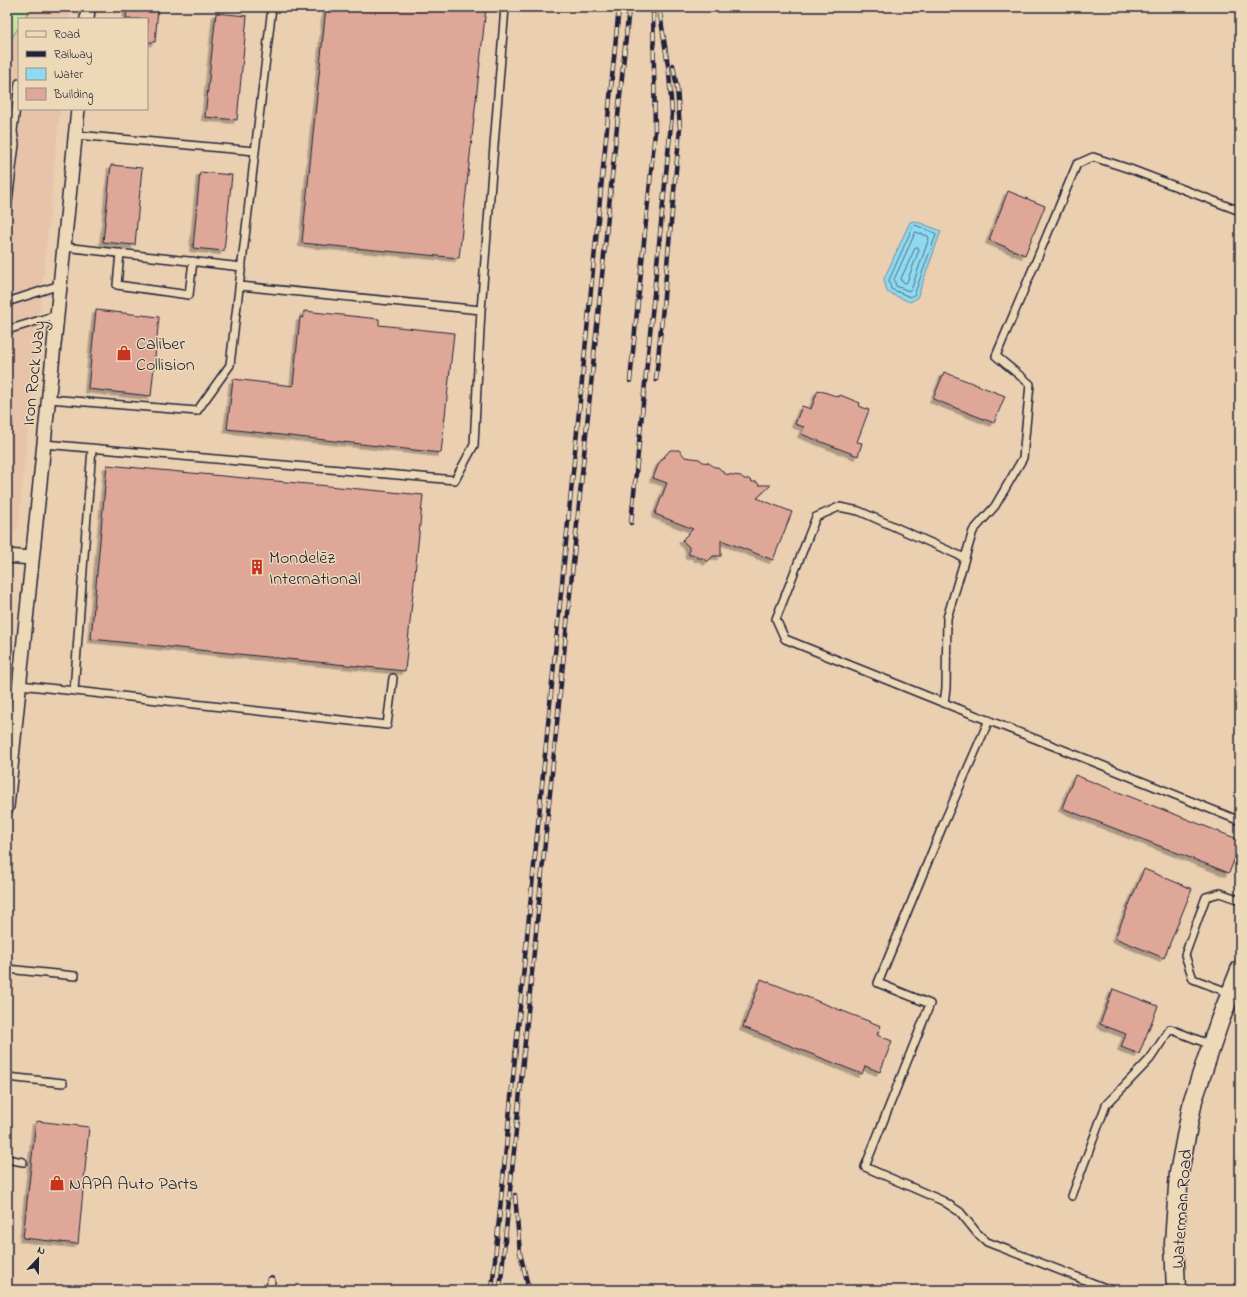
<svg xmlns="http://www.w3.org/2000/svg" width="1247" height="1297" viewBox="0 0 1247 1297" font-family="'Indie Flower',sans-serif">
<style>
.built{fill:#e7c3aa}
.green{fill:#c4e6a0;stroke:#73846e}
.water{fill:#90daf1;stroke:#6490a8}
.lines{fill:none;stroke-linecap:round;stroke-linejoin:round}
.shore{stroke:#4e6c84;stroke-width:1}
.building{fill:#dfa798;stroke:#22223b;filter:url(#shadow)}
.service-casing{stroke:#22223b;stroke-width:10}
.minor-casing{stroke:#22223b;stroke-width:16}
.secondary-casing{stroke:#22223b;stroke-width:21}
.service{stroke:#edd9b7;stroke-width:7}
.minor{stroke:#edd9b7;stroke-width:13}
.secondary{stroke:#edd9b7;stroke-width:18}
.rail-casing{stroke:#22223b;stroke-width:4.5}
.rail{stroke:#edd9b7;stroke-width:3;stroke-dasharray:9;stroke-linecap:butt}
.labels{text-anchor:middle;stroke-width:3;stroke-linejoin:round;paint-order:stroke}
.poi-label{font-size:18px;fill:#22223b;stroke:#edd9b7;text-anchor:start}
.street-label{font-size:18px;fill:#22223b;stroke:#edd9b7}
</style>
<defs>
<filter id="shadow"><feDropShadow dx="-3.5" dy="3.5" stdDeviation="0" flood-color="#0004"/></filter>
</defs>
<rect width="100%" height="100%" fill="#eacfb1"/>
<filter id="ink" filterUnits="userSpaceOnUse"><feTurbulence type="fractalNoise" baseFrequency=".025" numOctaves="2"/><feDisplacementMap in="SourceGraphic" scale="8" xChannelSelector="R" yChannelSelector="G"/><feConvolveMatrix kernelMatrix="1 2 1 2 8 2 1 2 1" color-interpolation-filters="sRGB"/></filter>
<g filter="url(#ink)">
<path class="built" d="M31 7H71L70 19H24Z
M19 27V109H60L18 528 7 537V44Z"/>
<path class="green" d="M7 7H31L24 19H19V27L7 44Z"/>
<path class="water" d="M915 221 941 231 917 298 910 302 887 292 884 279 910 222Z"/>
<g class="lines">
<path class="shore" d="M915 225 935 233 936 235 914 295 910 297 891 289 889 280 913 226Z
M916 232 928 236 929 238 911 290 909 291 896 286 894 280Z
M916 247H918L919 250 907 282 905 283 901 281V279Z"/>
</g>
<path class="building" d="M127 7 158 9 155 42H147V19H126Z
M326 7H486L459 258 302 243Z
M216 13 247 16 237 120 205 117Z
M111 165 142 168 135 245 103 242Z
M200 172 232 175 224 251 193 248Z
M1008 191 1045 206 1025 255 989 240Z
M96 310 159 317 151 396 88 389Z
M304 311 379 319V325L454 333 441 453 227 429 233 379 293 386 300 317 303 318Z
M944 372 1005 396 994 423 933 399Z
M818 390 839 397 840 395 860 403 859 406 869 410 857 442 862 443 858 456 801 434 804 427 795 424 802 406 811 409Z
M670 450H679L685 457 699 459 703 462 709 463 714 467H718L725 474 741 476 744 479H749L752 482H757L759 485H771L757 498 792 512 773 560 721 540V556H713L707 562 703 558H698L695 555H689V547L682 540 693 529 655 514 667 483 653 478 659 463Z
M107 465 423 495 405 671 91 639Z
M1075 775 1240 840V845L1229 873 1062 808Z
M1144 869 1192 889 1164 958 1115 938Z
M761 979 881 1026 877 1035 892 1041 880 1072 865 1066 862 1074 743 1027Z
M1113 989 1158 1006 1139 1054 1121 1047 1126 1034 1100 1024Z
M36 1121 89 1127 78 1244 23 1238Z"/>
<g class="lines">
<g class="service-casing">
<path id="service" d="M76 135 255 151
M7 210 15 144 13 131 19 83
M1240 211 1130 169 1093 157 1077 164 996 356 1030 384 1023 458 995 506 973 531 947 618 946 688 944 703 1089 760 1240 821
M64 247 242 267
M120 253 117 285 189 295 193 261
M7 302 60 285
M481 310 505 7
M7 330 57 315
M49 399 197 411 230 365 272 7
M7 425H8
M44 444 455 480 474 445 481 310 240 286
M20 685 387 725 393 678
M74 691 92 448
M944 703 785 639 776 619 816 517 839 507 859 511 965 558
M989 720 943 825 878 983 930 1004 865 1167 943 1201 960 1212 977 1233 987 1242 1108 1289V1290
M7 969 75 976
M1230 993 1193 979 1185 955 1206 897 1220 893 1240 900
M7 1077 63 1083
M7 1159 23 1162
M1072 1196 1106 1105 1150 1059 1170 1029 1211 1045
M270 1290 271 1281"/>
</g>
<g class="minor-casing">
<path id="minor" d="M87 19 88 7
M7 556 32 558
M7 807 78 109"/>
</g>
<g class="secondary-casing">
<path id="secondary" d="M1176 1290 1174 1243 1179 1173 1193 1100 1220 1020 1240 970"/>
</g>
<use href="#service" class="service"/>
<use href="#minor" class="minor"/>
<use href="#secondary" class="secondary"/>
<g class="rail-casing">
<path id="rail" d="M656 380 680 128 677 88 673 65
M630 381 655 132 653 7
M631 523 672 114 669 72 659 7
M515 1195 520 1253 529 1290
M492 1290 619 7
M500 1290 629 7"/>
</g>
<use href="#rail" class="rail"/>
</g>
</g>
<defs>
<g id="shop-bare" transform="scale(1.2)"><path d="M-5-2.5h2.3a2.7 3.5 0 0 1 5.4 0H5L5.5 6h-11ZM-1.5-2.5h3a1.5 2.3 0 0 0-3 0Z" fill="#c8321e" stroke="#edd9b7" stroke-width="2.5" paint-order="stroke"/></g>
<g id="building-bare" transform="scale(1.2)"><path d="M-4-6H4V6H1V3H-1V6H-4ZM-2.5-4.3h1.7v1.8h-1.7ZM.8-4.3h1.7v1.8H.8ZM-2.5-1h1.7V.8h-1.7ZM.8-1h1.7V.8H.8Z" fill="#c8321e" stroke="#edd9b7" stroke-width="2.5" paint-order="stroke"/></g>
</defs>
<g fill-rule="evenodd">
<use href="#shop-bare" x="124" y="353"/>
<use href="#building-bare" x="257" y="567"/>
<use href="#shop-bare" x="57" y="1183"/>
</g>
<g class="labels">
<g class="poi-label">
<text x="136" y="349">Caliber<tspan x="136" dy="21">Collision</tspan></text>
<text x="269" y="563">Mondelēz<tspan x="269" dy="21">International</tspan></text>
<text x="69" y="1189">NAPA Auto Parts</text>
</g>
<g class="street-label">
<text transform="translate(33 373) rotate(-84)" y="6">Iron Rock Way</text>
<text transform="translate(1181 1209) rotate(-86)" y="6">Waterman Road</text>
</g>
</g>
<rect width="1247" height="1297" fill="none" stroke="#edd9b7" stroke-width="24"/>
<rect x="12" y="12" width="1223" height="1273" fill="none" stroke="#22223b" stroke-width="1.5" filter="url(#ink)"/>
<rect x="18" y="18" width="130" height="92" fill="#edd9b7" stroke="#9c9085"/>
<rect x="26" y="31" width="20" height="6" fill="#edd9b7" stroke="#9c9085"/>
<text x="54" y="38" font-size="12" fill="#22223b">Road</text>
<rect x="26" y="51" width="20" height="6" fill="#22223b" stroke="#9c9085"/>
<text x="54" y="58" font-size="12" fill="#22223b">Railway</text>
<rect x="26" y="68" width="20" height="12" fill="#90daf1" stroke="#9c9085"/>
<text x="54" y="78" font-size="12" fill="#22223b">Water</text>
<rect x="26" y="88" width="20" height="12" fill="#dfa798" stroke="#9c9085"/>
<text x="54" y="98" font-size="12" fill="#22223b">Building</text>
<g transform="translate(38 1259) rotate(22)" stroke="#edd9b7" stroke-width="3" paint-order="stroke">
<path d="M0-3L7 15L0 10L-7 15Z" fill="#22223b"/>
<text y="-6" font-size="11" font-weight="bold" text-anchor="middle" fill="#22223b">N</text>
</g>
</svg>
